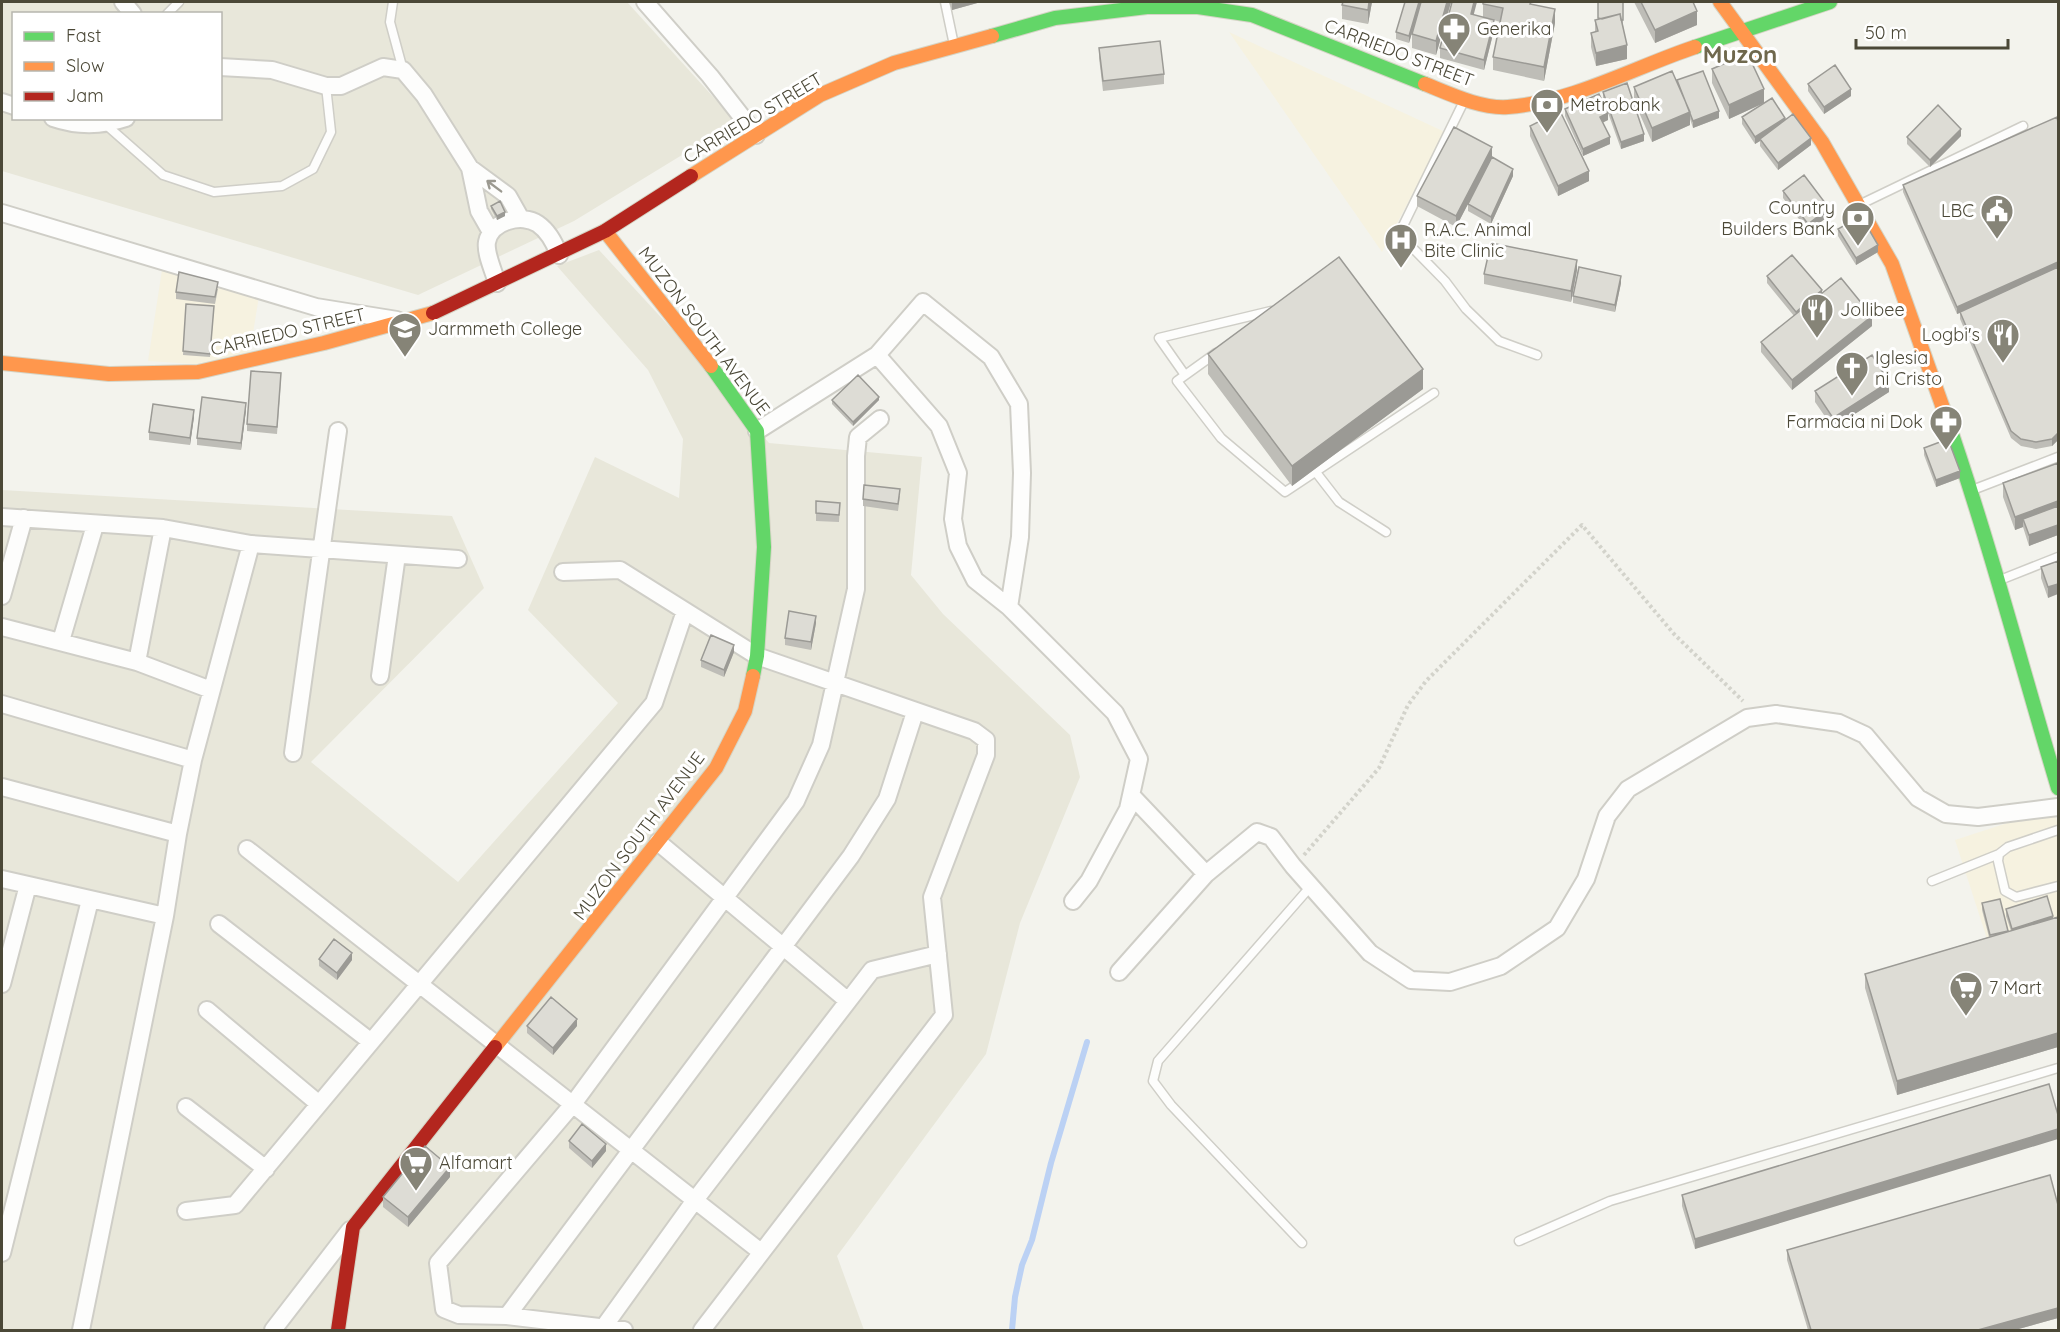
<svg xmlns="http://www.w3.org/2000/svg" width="2060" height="1332" viewBox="0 0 2060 1332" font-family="Quicksand,sans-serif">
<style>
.residential{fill:#e8e7da;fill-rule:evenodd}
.commercial{fill:#f6f2e0}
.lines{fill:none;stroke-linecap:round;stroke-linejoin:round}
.stream{stroke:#bbd1f4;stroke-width:6}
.lane-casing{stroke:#cfcec7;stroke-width:11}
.street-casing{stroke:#cfcec7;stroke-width:20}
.fast-casing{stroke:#d5d4c5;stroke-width:16}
.slow-casing{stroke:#d5d4c5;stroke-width:16}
.jam-casing{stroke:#d5d4c5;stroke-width:16}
.path{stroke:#d3d3cb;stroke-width:4;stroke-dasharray:3 3;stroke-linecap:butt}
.lane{stroke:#fdfdfc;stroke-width:8}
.street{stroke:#fdfdfc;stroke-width:16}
.fast{stroke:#63d668;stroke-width:14}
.slow{stroke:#ff974d;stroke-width:14}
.jam{stroke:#b3261e;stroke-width:14}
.wall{fill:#bebdb7}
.shaded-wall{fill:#9b9a95}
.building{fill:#dddcd5;stroke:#9b9a95;stroke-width:1.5}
.oneway{stroke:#9b9990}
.labels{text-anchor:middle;stroke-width:6;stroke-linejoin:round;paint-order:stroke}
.poi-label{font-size:18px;fill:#4b4837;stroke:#fff;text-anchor:start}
.street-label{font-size:18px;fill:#4b4837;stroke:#fff}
.district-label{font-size:24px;font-weight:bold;fill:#6f684d;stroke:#fff}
</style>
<rect width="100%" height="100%" fill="#f3f3ed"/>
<path class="residential" d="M2 2H627L736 122 574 221 418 295 2 171ZM14 14H220V118H14Z
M599 250 692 351 769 443 922 457 911 575 943 614 1070 735 1080 777 1020 923 986 1054 837 1256 864 1330H2V490L452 516 484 588 311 762 458 882 618 703 528 610 595 457 679 498 683 439 648 370 557 266Z"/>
<path class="commercial" d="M1229 32 1445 132 1382 252Z
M162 270 259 296 250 352 196 364 148 361Z
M2053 808 2058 826V923L1989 945 1955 840Z"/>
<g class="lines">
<path class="stream" d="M1012 1330 1015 1297 1022 1265 1032 1240 1051 1163 1087 1042"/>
<g class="lane-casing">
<path id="lane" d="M393 2 390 22 403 70
M945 2 954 45
M167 14 179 2
M1464 101 1399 234 1445 281 1466 309 1499 341 1537 355
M104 123 163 175 214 192 282 186 313 169 331 132 326 86
M1861 204 2023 126
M1216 353 1177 381 1221 438 1285 492 1434 393
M1185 375 1159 338 1271 311
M1315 471 1339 502 1386 532
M1975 489 2058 457
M2000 580 2058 557
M2058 830 2008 847 1999 854 1998 861 2005 891 2016 897 2058 886
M1932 881 1999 854
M1519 1241 1610 1201 2058 1068
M1302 1243 1171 1105 1153 1081 1158 1061 1311 886"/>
</g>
<g class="street-casing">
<path id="street" d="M123 2 133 14
M645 2 710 76 756 135
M220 67 272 70 326 86H341L383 67 403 70 424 95 470 168 479 211 491 232
M2 102 14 106
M53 118C76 126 102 126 126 118
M470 168 508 196 521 219
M2 213 316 307 397 320
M497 283C494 272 485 253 487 242 491 221 522 213 538 224 548 231 555 244 559 255
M877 355 939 426 958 473 953 519 958 546 975 580 1009 607
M757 431 877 355 923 302 991 357 1019 404 1022 473 1020 537 1009 607 1115 713 1139 759 1128 809 1089 881 1073 901
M2 517 163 528 251 544 458 559
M563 572 620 570 757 656 974 731 986 740V755L932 897 944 1015 702 1330
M2 596 24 518
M2 627 137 662 211 690
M61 641 95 525
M137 662 163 528
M380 676 397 555
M2 704 193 760
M293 753 338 431
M2 787 178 834
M1131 795 1206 874 1257 832 1271 837 1293 866 1370 953 1411 980 1450 982 1501 966 1557 928 1586 879 1607 816 1628 789 1747 718 1776 714 1839 723 1865 735 1918 798 1946 814 1978 817 2058 807
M658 842 848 1001
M247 849 761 1252
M2 879 165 916
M219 924 370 1041
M1119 972 1206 874
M2 984 28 885
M207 1010 319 1104
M186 1107 266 1169
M186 1211 235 1205 654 703 685 611
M2 1253 90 900
M507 1316 851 856 887 799 915 712
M603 1328 695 1200 872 970 938 954
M81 1330 165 916 178 834 193 760 251 544
M273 1330 350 1230
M624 1330 507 1316 459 1315 444 1309 438 1263 573 1104 796 801 821 745 856 589V456L858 437 880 419"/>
</g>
<g class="fast-casing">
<path id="fast" d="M992 36 1055 18 1147 7H1198L1252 15 1425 84
M1695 47 1830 2
M711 366 757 431 764 547 757 656 753 676
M1943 408C1987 533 2020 661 2058 788"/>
</g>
<g class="slow-casing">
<path id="slow" d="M1720 2 1822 142 1892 264 1943 408
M1425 84C1450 94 1481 109 1508 107 1573 102 1635 67 1695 47
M691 176 820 95 894 63 992 36
M605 231 711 366
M2 363 109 374 198 372 324 343 433 313
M495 1047 716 768 745 711 753 676"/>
</g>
<g class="jam-casing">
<path id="jam" d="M433 313 605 231 691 176
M338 1330 353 1227 495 1047"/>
</g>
<path class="path" d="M1304 855 1379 768 1408 705 1426 681 1582 525 1674 634 1743 701"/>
<use href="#lane" class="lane"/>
<use href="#street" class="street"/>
<use href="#fast" class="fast"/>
<use href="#slow" class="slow"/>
<use href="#jam" class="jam"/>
</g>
<path class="wall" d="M949 2H981L952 10Z
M1372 2 1368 24 1342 19V5Z
M1421 2H1451L1436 55 1412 48V34Z
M1421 2 1409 43 1396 39V32Z
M1598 2H1623V25L1627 59 1596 66 1591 47V33L1595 32V20H1598Z
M1634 2H1693L1697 25 1655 43Z
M1483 4H1533L1555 23 1544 81 1493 70V57L1500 22 1494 20V30L1484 70 1440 58V48L1474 15 1483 17Z
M1099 48 1164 74V84L1103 91 1099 58Z
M1712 69 1764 103 1785 120 1811 145 1778 170 1760 146V141L1755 144 1742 124V117L1764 103 1729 119 1712 83Z
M1677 80 1719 118 1693 128 1690 119V125L1652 142 1634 101V87L1677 83Z
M1808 84 1851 96 1824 114 1808 91Z
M1603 92 1644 141 1621 149 1603 99Z
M1565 109 1608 120 1603 122 1610 144 1583 156 1565 116Z
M2058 122V440L2052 446 2036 449 2021 446 2011 438 1960 319V313L1957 314 1903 192V185Z
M1530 126 1589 181 1558 196 1530 136Z
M1961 136 1930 167 1907 144V137Z
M1492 158 1513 176 1491 224 1468 211V204L1456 227 1417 206V196Z
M1783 191 1829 216 1808 231 1783 198Z
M491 206 505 216 497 220 491 209Z
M1838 229 1878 252 1856 265 1838 236Z
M1577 270 1571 302 1484 284V274Z
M1767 276 1822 293 1872 326 1792 390 1761 352V342L1794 316 1767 283Z
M1621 283 1615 312 1573 303V296Z
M218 289 215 304 176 299V292Z
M186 304 214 306 210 357 183 355Z
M1208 354 1423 389 1292 486 1208 374Z
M281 380 277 434 247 431V424Z
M1815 391 1889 392 1833 428 1815 402Z
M832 400H879L853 426 832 404Z
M246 410 241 450 197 445V438Z
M194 417 190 445 149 440V432Z
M1924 448 1960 478 1936 487 1924 455Z
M2058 463V535L2029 546 2023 527 2015 530 2003 497V483Z
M900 496 898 511 863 506V499Z
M816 501 840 503 839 522 816 521Z
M2058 561 2048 598 2041 578V567Z
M816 623 811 650 785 645V638Z
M734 652 724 677 701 667V660Z
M1982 903 2008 932 2011 931 2006 916V909L2053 918 2058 917V1047L1897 1095 1865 988V974L1989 937 1982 910Z
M319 959 352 960 337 980 319 966Z
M527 1026H577L553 1055 527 1033Z
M2058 1115 1695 1249 1682 1206V1195Z
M569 1141 606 1151 592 1168 569 1148Z
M450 1177 408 1227 383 1207V1197Z
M1787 1250 2058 1318 2015 1330H1808L1787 1260Z"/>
<path class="shaded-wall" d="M952 2H981L952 10Z
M1369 2H1372L1368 24V10Z
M1419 2H1421L1409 43V36Z
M1447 2H1451L1436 55V41Z
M1474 2H1477L1471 25V14Z
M1555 9V23L1544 81V67Z
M1697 11V25L1655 43V30Z
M1494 20V30L1484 70V60Z
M1627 45V59L1596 66V53Z
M1764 89V103L1729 119V105Z
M1851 89V96L1824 114V107Z
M1719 111V118L1693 128V121Z
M1690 112V125L1652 142V128Z
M1608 113V120L1600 124V117Z
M1785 118V125L1760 139V141L1755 144V137Z
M1961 129V136L1930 167V160Z
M1644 134V141L1621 149V142Z
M1610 137V144L1583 156V149Z
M1811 138V145L1778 170V163Z
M1492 147V158L1456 227V216Z
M1513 169V176L1491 224V217Z
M1589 171V181L1558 196V186Z
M1829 208V216L1808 231V224Z
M505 212V216L497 220V216Z
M1878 245V252L1856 265V258Z
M1577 260V270L1571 302V291Z
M2058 262V269L1957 314V307Z
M1621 276V283L1615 312V305Z
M1822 290V297L1796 319V312Z
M1872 316V326L1792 390V380Z
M1423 369V389L1292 486V466Z
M1889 382V392L1833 428V418Z
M879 397V400L853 426V422Z
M246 403V410L241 450V443Z
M194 410V417L190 445V438Z
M2058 433V440L2052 446V439Z
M1960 471V478L1936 487V480Z
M2058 501V515L2023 519V527L2015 530V517Z
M2058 525V535L2029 546V535Z
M2058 584V594L2048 598V587Z
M816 616V623L811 650V642Z
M734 645V652L724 677V670Z
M2053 916V924L2012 936V929Z
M352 953V960L337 980V973Z
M577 1019V1026L553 1055V1048Z
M2058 1033V1047L1897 1095V1081Z
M2058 1129V1139L1695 1249V1239Z
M606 1144V1151L592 1168V1161Z
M450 1167V1177L408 1227V1217Z
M2058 1308V1318L2015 1330H1978Z"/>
<path class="building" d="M1343 2H1369L1368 10 1342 5Z
M1405 2H1419L1409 36 1396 32Z
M1421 2H1447L1436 41 1412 34Z
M1452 2H1474L1471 14 1494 20 1484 60 1440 48Z
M1483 2H1531L1530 4 1555 9 1544 67 1493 57 1503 8 1483 4Z
M1598 2H1623V20H1621L1620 14 1602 19 1598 18Z
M1641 2H1693L1697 11 1655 30Z
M1620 14 1627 45 1596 53 1591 33 1598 31 1595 20Z
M1160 41 1164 74 1103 81 1099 48Z
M1737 58 1750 59 1764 89 1729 105 1712 69Z
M1835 65 1851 89 1824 107 1808 84Z
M1672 71 1690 112 1652 128 1634 87Z
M1703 71 1719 111 1693 121 1677 80Z
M1627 83 1644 134 1621 142 1603 92Z
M1599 94 1608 113 1600 117 1610 137 1583 149 1565 109Z
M1772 98 1785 118 1755 137 1742 117Z
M1938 105 1961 129 1930 160 1907 137Z
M1560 111 1589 171 1558 186 1530 126Z
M1793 114 1811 138 1778 163 1760 139Z
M2057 117 2058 122V262L1957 307 1903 185Z
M1454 127 1492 147 1456 216 1417 196Z
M1492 157 1513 169 1491 217 1468 204Z
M1804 175 1829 208 1808 224 1783 191Z
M500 201 505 212 497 216 491 206Z
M1861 216 1878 245 1856 258 1838 229Z
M1491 243 1577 260 1571 291 1484 274Z
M1792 255 1822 290 1796 312 1767 276Z
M1339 257 1423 369 1292 466 1208 354Z
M1579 267 1621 276 1615 305 1573 296Z
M2058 267V433L2052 439 2036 442 2021 439 2011 431 1960 312Z
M179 272 218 282 215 297 176 292Z
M1841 278 1872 316 1792 380 1761 342Z
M186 304 214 306 210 354 183 351Z
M1872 355 1889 382 1833 418 1815 391Z
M251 371 281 373 277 427 247 424Z
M858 375 879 397 853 422 832 400Z
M202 397 246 403 241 443 197 438Z
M153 404 194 410 190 438 149 432Z
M1948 439 1960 471 1936 480 1924 448Z
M2058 463V501L2015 517 2003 483Z
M864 485 900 489 898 504 863 499Z
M816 501 840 503 839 515 816 513Z
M2058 506V525L2029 535 2023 519Z
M2058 561V584L2048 587 2041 567Z
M789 611 816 616 811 642 785 638Z
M711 635 734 645 724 670 701 660Z
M2047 896 2053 916 2012 929 2006 909Z
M2000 899 2008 931 1990 935 1982 903Z
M2058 917V1033L1897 1081 1865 974Z
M334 939 352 953 337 973 319 959Z
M551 997 577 1019 553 1048 527 1026Z
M2049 1084 2058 1115V1129L1695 1239 1682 1195Z
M582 1124 606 1144 592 1161 569 1141Z
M425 1146 450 1167 408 1217 383 1197Z
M2050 1175 2058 1205V1308L1978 1330H1811L1787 1250Z"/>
<defs><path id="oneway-shaft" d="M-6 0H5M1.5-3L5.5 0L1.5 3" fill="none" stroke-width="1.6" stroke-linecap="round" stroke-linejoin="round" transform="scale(1.5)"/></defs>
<use class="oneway" href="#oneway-shaft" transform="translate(494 186) rotate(-143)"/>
<defs>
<g id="pharmacy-pin" transform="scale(1.725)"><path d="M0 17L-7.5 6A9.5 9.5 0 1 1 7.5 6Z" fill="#868477" stroke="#fff"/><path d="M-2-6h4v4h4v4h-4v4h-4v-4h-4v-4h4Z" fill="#fff"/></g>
<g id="bank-pin" transform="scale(1.725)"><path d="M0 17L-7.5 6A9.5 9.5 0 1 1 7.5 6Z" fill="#868477" stroke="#fff"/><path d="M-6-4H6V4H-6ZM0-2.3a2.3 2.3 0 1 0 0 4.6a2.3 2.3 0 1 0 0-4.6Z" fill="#fff"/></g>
<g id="civic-pin" transform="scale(1.725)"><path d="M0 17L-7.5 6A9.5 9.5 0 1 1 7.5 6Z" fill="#868477" stroke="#fff"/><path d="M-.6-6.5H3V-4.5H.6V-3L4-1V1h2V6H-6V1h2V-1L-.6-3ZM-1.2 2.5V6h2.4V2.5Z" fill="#fff"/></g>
<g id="hospital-pin" transform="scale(1.725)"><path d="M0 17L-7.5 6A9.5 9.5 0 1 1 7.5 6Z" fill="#868477" stroke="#fff"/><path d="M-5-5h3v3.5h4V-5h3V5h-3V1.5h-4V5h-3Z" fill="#fff"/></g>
<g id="restaurant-pin" transform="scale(1.725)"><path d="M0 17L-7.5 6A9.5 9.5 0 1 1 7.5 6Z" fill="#868477" stroke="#fff"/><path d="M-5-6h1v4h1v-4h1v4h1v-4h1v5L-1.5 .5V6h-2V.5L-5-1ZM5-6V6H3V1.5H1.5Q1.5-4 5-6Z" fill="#fff"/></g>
<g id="university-pin" transform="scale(1.725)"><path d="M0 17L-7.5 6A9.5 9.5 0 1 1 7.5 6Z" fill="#868477" stroke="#fff"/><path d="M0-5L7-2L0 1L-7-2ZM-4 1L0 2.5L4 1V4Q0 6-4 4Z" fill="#fff"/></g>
<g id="church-pin" transform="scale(1.725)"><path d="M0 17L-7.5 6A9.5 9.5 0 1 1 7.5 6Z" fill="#868477" stroke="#fff"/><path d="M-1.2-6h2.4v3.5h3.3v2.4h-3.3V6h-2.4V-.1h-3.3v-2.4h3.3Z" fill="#fff"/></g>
<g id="supermarket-pin" transform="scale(1.725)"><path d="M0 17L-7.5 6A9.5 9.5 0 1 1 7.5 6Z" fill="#868477" stroke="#fff"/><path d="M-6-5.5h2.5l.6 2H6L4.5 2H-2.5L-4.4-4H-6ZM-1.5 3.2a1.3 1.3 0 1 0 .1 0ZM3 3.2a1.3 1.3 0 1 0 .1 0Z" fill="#fff"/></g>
</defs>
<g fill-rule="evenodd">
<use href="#pharmacy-pin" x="1454" y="29"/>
<use href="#bank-pin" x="1547" y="105"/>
<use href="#civic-pin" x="1997" y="211"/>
<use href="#bank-pin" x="1858" y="218"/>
<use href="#hospital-pin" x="1401" y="240"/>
<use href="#restaurant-pin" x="1817" y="310"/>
<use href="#university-pin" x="405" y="329"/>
<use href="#restaurant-pin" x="2003" y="335"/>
<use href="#church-pin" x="1852" y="368"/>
<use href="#pharmacy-pin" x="1946" y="422"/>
<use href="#supermarket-pin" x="1966" y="988"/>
<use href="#supermarket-pin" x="416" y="1163"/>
</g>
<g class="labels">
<g class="poi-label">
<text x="1477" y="35">Generika</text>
<text x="1570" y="111">Metrobank</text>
<text x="1835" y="214" text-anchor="end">Country<tspan x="1835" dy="21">Builders Bank</tspan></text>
<text x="1974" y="217" text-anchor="end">LBC</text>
<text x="1424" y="236">R.A.C. Animal<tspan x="1424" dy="21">Bite Clinic</tspan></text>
<text x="1840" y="316">Jollibee</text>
<text x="428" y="335">Jarmmeth College</text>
<text x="1980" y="341" text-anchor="end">Logbi's</text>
<text x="1875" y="364">Iglesia<tspan x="1875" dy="21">ni Cristo</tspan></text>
<text x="1923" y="428" text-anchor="end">Farmacia ni Dok</text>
<text x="1989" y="994">7 Mart</text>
<text x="439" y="1169">Alfamart</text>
</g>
<g class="street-label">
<text transform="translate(1399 53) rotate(21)" y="6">CARRIEDO STREET</text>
<text transform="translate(753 118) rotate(-31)" y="6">CARRIEDO STREET</text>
<text transform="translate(704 331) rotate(53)" y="6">MUZON SOUTH AVENUE</text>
<text transform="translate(288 332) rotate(-13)" y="6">CARRIEDO STREET</text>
<text transform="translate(639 836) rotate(-53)" y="6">MUZON SOUTH AVENUE</text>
</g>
<g class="district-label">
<text x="1740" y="63">Muzon</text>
</g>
</g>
<rect width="2060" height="1332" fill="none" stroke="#4b4837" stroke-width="6"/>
<rect x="12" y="12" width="210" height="108" fill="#ffffff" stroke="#b7b6af" stroke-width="1.5"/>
<rect x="24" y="32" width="30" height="9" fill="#63d668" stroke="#b7b6af" stroke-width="1.5"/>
<text x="66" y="42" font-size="18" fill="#4b4837">Fast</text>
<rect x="24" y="62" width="30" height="9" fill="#ff974d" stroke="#b7b6af" stroke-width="1.5"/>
<text x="66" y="72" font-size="18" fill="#4b4837">Slow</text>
<rect x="24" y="92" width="30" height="9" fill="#b3261e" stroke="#b7b6af" stroke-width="1.5"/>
<text x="66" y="102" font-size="18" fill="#4b4837">Jam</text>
<path d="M1856 39v9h152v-9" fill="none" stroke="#4b4837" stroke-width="3"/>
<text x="1865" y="39" font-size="18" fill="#4b4837" stroke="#ffffff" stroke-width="4.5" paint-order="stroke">50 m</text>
</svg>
